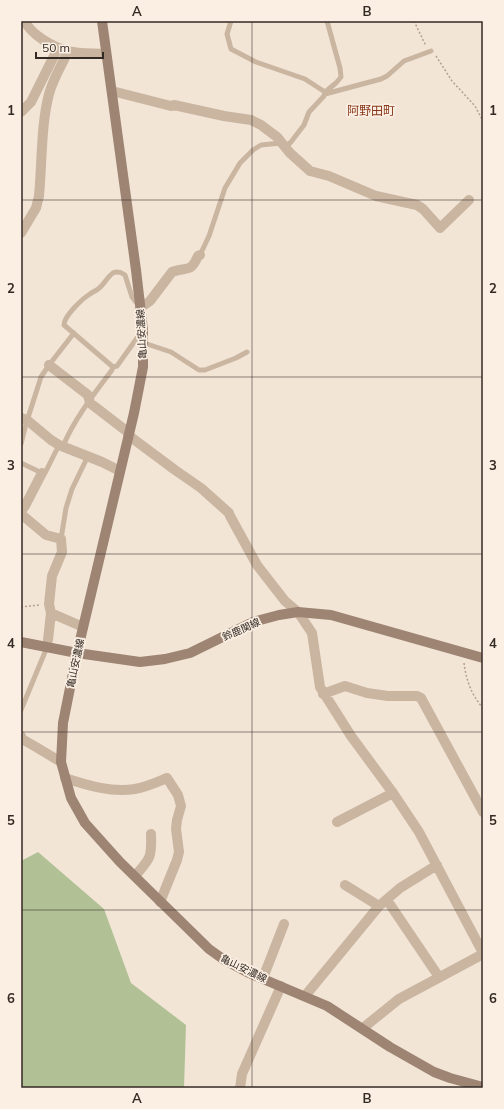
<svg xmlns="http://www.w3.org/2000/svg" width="504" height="1109" viewBox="0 0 504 1109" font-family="Mulish,'Noto Sans JP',sans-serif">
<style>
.green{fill:#b1c195}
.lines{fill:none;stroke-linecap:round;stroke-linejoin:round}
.path{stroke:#b69f8c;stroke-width:1.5;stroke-dasharray:2 2;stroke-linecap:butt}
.lane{stroke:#cab5a1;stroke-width:5}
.street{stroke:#cab5a1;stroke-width:10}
.secondary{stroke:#9e8473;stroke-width:10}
.grid{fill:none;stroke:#342a24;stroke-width:1;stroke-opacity:0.55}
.labels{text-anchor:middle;stroke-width:3.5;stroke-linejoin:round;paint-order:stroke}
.street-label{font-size:10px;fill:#342a24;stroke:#faefe2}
.quarter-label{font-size:12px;fill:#883619;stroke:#faefe2}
.neatline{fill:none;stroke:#342a24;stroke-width:1.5}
.grid-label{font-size:13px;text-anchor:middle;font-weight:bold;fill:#342a24}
</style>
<rect width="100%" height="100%" fill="#f2e5d6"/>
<path class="green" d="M38 852 104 909 131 983 186 1025 184 1088H21V861Z"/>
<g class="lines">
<path class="path" d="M414 21 426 46
M436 56 452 81 475 106 483 121
M21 607 39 605
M464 663C466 680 472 696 483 708"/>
<path class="lane" d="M231 21 227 34 231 49 256 62 305 79 325 92
M325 94 381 79 387 76 404 61 431 51
M285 147 291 142 304 125 309 112 324 96 325 92 336 83 341 77 340 68 327 21
M200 255 209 236 225 188 240 163 253 150 261 145 281 143
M144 343 171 352 199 370H205L236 358 247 352
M113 367 64 325C64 316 82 299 90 294 92 292 96 291 98 289 104 285 107 277 113 273 117 271 122 273 125 275L132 297 139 306
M21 444 26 424 41 377 49 365 74 333
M63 446C75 418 94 394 112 370L113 367 117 366 142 331
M21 463 42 473H45L59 445
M61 539 66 508 72 489 88 456
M21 710 45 652"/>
<path class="street" d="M25 21C30 34 54 48 68 51 80 54 94 53 106 54
M112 91 171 106 174 105 224 116 251 120 261 125 277 137 290 153 310 171 329 176 376 196 417 205 423 209 440 228 469 200
M21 112 31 102 58 48
M21 233 36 208 39 196C42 165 41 124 49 94 53 79 62 65 68 51
M140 308 150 301 172 272C187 266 190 274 198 256L200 255
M49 365 88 395 90 403 129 433
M21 418 27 420 51 440 59 445 102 462 120 471
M128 435 175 470 201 488 229 513 230 516 257 565 285 601 298 612 312 633 320 687 351 736 393 793 419 832 483 953
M21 511 25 506 42 473
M21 514 46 535 61 539 62 552 52 576 49 604 51 613 48 640
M51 613 83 627
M323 694 345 686 367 693 388 696H417L421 698 483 812
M21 736 22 739 36 747 61 762
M65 778C86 785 112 793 135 789 146 787 157 782 167 778L178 795 181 806 177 820 176 829 179 852 177 860 160 902
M337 822 393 793
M135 876C150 859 152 858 151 834
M345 885 379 906
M387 900 439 977
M263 978 284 924
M305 996 379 906 400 888 437 865
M363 1028 399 999 483 954
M240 1088 242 1074 281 986"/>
<path class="secondary" d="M102 21 136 270 143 330V367L134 413 77 653 63 723 61 762 71 798 85 823 120 862 209 949 223 959 249 973 327 1006 390 1047 434 1072 450 1078 483 1087
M21 642 77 653 140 662 165 659 190 653 253 622 279 615 298 612 331 615 483 658"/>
</g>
<path class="grid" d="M252 21V1088M21 200H483M21 377H483M21 554H483M21 732H483M21 910H483"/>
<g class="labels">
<g class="street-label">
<text transform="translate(141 334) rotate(-93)" y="4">亀山安濃線</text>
<text transform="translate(241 629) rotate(-24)" y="4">鈴鹿関線</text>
<text transform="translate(75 663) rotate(-78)" y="4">亀山安濃線</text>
<text transform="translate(244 968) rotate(26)" y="4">亀山安濃線</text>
</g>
<g class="quarter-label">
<text x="371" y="115">阿野田町</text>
</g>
</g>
<rect width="504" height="1109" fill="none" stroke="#faefe2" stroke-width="44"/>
<path d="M36 52v6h67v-6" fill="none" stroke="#342a24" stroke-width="2"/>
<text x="42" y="52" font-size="12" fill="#342a24" stroke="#faefe2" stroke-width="3" paint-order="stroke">50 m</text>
<rect x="22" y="22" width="460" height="1065" class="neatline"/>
<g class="grid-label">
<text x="137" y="16">A</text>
<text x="367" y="16">B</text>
<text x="11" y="115">1</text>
<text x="493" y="115">1</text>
<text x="11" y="293">2</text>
<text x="493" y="293">2</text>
<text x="11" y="470">3</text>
<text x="493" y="470">3</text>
<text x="11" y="648">4</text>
<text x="493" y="648">4</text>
<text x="11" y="825">5</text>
<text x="493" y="825">5</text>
<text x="11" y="1003">6</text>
<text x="493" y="1003">6</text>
<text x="137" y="1103">A</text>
<text x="367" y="1103">B</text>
</g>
</svg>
